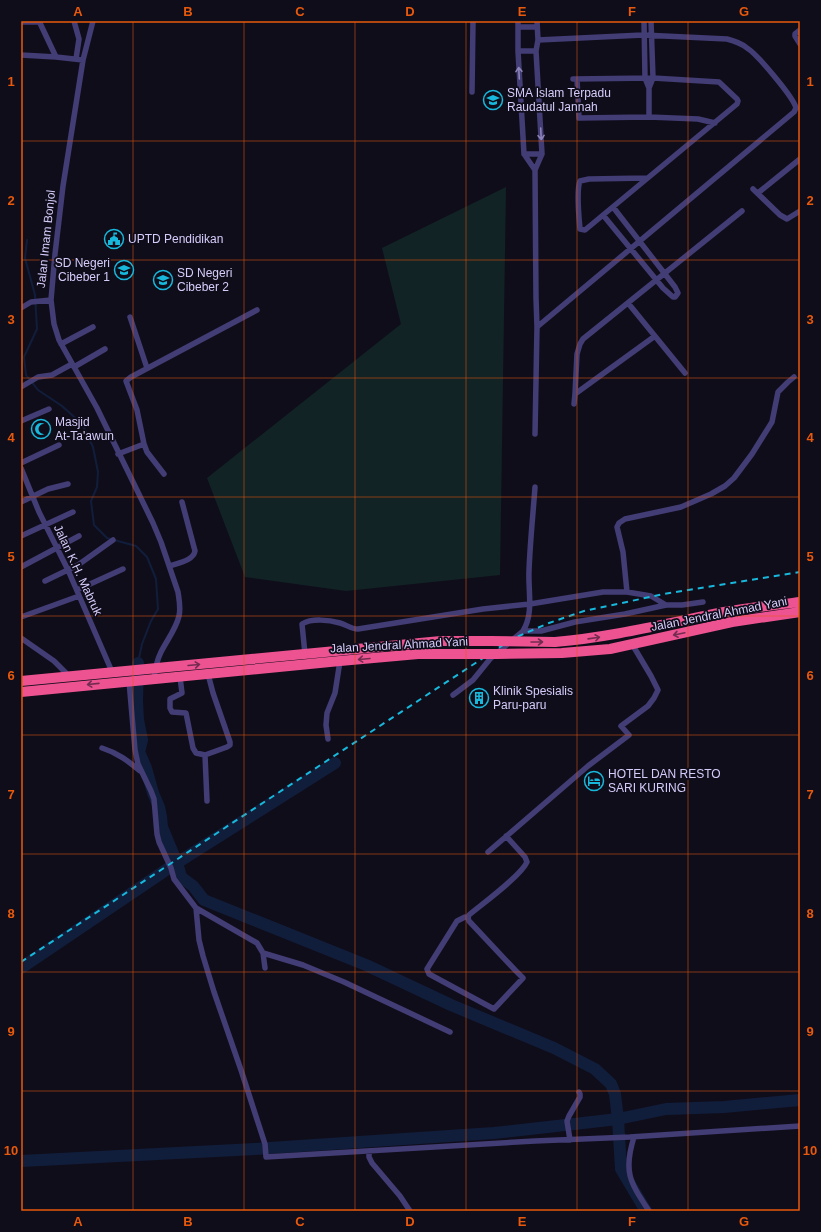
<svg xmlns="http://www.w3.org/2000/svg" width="821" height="1232" viewBox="0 0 821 1232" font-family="Arial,sans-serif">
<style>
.green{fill:#112324}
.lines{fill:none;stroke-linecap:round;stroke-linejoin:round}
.stream{stroke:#111e3b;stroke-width:2}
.river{stroke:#111e3b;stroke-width:12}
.street{stroke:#433d75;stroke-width:5.5}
.highway{stroke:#ed5391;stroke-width:10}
.rail{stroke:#17b8db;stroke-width:2;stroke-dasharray:6 5;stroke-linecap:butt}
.highway-bridge{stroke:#ed5391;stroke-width:10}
.oneway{stroke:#8c84b8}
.oneway2{stroke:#732c50}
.grid{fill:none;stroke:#e8590c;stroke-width:1;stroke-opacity:0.55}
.labels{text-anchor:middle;stroke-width:3.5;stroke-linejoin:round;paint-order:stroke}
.poi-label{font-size:12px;fill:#d5ccfa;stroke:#100d1b;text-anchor:start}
.street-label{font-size:12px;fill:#d5ccfa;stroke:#100d1b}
.neatline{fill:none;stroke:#e8590c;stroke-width:1.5}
.grid-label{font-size:13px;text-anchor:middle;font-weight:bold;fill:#e8590c}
</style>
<rect width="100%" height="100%" fill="#100d1b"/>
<path class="green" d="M506 187 500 575 346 591 245 577 207 478 401 324 382 248Z"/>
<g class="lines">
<path class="stream" d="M27 240 25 258 35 295 37 329 24 357 26 375 38 390 62 406 82 424 93 447 98 472 97 487 91 501 94 525 107 538 136 546 147 557 156 579 158 609 151 621 142 644 138 663"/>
<path class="river" d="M138 663 137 701 138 720 142 740 139 752 146 768 153 793 159 807 161 817 162 827 177 863 181 877 193 886 204 900 366 965 451 1005 554 1048 595 1069 611 1084 615 1094 618 1119 621 1169 646 1211
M172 866 335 763
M21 968 169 868
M21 1161 255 1149 494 1133 618 1119 666 1109 724 1107 800 1100"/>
<path class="street" d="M39 21 56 57
M74 21 79 39 76 59
M93 21 83 60 63 186 55 254 51 300 54 324 59 340 97 408 153 523 161 542 178 592C179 599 181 608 179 616 176 629 167 640 161 652 157 660 155 670 154 679
M518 21V51L524 154 535 170
M537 21 538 40 536 51 542 154 535 170 536 298 537 327 794 112 796 108C794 98 757 54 747 48 741 43 735 41 727 39L643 35 538 40
M644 21 645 78 649 88
M21 22H39
M518 27H537
M800 30 795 34V36L800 44
M518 51H536
M21 55 56 57 83 60
M573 79 653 78 719 82 737 99 738 101 737 104 585 230 580 229C579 217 576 191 580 181L589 179 647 178
M577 79 579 118 649 117 698 119 715 123
M472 92 473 21
M649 117V88L653 78 651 21
M524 154H542
M753 189 780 215 787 219 800 211
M758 193 800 159
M603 215 663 288 673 297H675L678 293 675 287 613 207
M628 303 685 373
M21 308 31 302 51 300
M130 317 147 368
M61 344 93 327
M74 367 105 349
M21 387 38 377 52 375 72 364
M575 394 655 336
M574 404 575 394 577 354 580 344 583 339 742 211
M21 421 49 409
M535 434 537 327
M118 454 144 444
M21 463 59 445
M21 468 39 512 68 570 113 674
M164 474 147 452 144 444 137 410 126 381 131 377 257 310
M21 502 48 489 68 484
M21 536 73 512
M170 566C178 563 193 561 195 551L182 502
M21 567 79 536
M45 581 78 565 113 540
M77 590 123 569
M627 592 623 552 617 527 619 523 625 519 681 507 711 494 725 486 734 478 752 454 772 422 778 392 788 382 794 377
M21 617 79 596
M523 631H541L575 622 625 614 666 605H682L703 602
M21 638 54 661 69 676
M305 654 302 624C312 618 329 620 340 623 347 625 351 629 358 629L483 609 530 604 603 592H627L651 596 666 605
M180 677 182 693 170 699V708L172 712 186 713 193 748 196 753 205 755
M129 681 135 750 138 764 151 791 154 799 157 834 159 842 171 868 174 879 196 908 199 940 203 956 214 992 241 1070 265 1144 266 1157 535 1141 630 1137 800 1126
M453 695 473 680 490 659 523 631C534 613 528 591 529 571 530 543 533 515 535 487
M328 739 326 725 327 713 335 693 340 661
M102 748C118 753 128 761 140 771
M207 801 205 755 227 747 230 745V742L213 693 208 674
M488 852 588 766 629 735 621 726 648 706 654 698 658 690 651 676 632 644
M196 908 257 943 263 953 265 968
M468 918 465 917 457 921 427 969 429 974 494 1009 523 978 515 970 469 921 468 918 469 915C482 904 521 876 527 862L525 857 506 836
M263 953 303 965 344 982 450 1032
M634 1137C623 1172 630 1182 649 1211
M570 1140 567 1121 569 1116 580 1097V1094L579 1092
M369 1151V1157L372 1163 400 1196 410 1211"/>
<path class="highway" d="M555 642C613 637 668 623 724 612 749 608 775 605 800 602
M496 654 562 653 610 649 732 622 800 612
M21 681 441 641H491
M21 692 340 661 418 654H473"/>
<path class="rail" d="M21 962 512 639 549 623 584 611 664 594 800 572"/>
<path class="highway-bridge" d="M491 641 555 642
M473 654H496"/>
</g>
<defs><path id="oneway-shaft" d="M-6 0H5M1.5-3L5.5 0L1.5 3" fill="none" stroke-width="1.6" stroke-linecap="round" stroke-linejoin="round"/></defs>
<g class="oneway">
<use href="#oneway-shaft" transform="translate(519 73) rotate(-93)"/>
<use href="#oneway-shaft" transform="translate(541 134) rotate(87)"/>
</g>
<g class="oneway2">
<use href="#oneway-shaft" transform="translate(679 634) rotate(168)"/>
<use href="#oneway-shaft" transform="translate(594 638) rotate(-8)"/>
<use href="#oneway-shaft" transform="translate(537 642)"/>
<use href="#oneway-shaft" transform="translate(364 659) rotate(175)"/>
<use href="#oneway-shaft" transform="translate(194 665) rotate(-5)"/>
<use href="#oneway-shaft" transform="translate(93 684) rotate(174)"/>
</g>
<path class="grid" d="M133 21V1211M244 21V1211M355 21V1211M466 21V1211M577 21V1211M688 21V1211M21 141H800M21 260H800M21 378H800M21 497H800M21 616H800M21 735H800M21 854H800M21 972H800M21 1091H800"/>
<defs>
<g id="school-ring" transform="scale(1)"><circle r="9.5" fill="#100d1b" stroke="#17b8db" stroke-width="1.5"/><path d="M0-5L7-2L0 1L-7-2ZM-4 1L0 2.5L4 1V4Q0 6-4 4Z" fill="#17b8db"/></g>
<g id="civic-ring" transform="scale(1)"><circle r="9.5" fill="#100d1b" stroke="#17b8db" stroke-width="1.5"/><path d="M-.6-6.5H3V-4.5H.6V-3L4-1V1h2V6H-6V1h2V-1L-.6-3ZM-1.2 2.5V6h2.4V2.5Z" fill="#17b8db"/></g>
<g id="mosque-ring" transform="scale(1)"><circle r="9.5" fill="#100d1b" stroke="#17b8db" stroke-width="1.5"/><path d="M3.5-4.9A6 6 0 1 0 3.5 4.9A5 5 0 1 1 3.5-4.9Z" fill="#17b8db"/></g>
<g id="building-ring" transform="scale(1)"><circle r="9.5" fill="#100d1b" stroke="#17b8db" stroke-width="1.5"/><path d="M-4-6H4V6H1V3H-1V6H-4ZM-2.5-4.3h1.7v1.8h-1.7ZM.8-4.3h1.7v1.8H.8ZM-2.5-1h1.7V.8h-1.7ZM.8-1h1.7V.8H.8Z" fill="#17b8db"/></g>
<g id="hotel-ring" transform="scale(1)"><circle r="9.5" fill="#100d1b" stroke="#17b8db" stroke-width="1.5"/><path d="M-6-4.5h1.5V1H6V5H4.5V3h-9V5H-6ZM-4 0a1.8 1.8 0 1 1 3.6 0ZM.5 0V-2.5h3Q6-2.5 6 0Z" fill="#17b8db"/></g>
</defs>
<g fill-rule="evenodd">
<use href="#school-ring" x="493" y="100"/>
<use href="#civic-ring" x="114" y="239"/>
<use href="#school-ring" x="124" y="270"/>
<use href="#school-ring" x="163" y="280"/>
<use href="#mosque-ring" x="41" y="429"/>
<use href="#building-ring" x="479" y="698"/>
<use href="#hotel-ring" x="594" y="781"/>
</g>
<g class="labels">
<g class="poi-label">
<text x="507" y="97">SMA Islam Terpadu<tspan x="507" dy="14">Raudatul Jannah</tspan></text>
<text x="128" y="243">UPTD Pendidikan</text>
<text x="110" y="267" text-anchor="end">SD Negeri<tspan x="110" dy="14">Cibeber 1</tspan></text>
<text x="177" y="277">SD Negeri<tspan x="177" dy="14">Cibeber 2</tspan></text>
<text x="55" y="426">Masjid<tspan x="55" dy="14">At-Ta'awun</tspan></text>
<text x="493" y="695">Klinik Spesialis<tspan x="493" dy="14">Paru-paru</tspan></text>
<text x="608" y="778">HOTEL DAN RESTO<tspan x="608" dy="14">SARI KURING</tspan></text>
</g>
<g class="street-label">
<text transform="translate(46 239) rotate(-84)" y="4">Jalan Imam Bonjol</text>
<text transform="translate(78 570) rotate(65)" y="4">Jalan K.H. Mabruk</text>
<text transform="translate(719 614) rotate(-11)" y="4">Jalan Jendral Ahmad Yani</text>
<text transform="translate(399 645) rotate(-3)" y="4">Jalan Jendral Ahmad Yani</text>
</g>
</g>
<rect width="821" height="1232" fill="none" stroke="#100d1b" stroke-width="44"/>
<rect x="22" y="22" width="777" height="1188" class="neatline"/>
<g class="grid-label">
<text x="78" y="16">A</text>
<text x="188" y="16">B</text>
<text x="300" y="16">C</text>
<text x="410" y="16">D</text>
<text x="522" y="16">E</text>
<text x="632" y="16">F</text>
<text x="744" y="16">G</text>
<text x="11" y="86">1</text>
<text x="810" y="86">1</text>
<text x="11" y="205">2</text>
<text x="810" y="205">2</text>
<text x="11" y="324">3</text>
<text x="810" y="324">3</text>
<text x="11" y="442">4</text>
<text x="810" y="442">4</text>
<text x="11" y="561">5</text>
<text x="810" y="561">5</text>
<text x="11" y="680">6</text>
<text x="810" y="680">6</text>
<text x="11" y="799">7</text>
<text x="810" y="799">7</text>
<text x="11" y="918">8</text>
<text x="810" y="918">8</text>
<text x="11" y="1036">9</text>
<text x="810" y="1036">9</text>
<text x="11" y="1155">10</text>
<text x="810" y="1155">10</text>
<text x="78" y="1226">A</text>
<text x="188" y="1226">B</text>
<text x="300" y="1226">C</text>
<text x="410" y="1226">D</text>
<text x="522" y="1226">E</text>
<text x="632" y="1226">F</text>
<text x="744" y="1226">G</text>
</g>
</svg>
